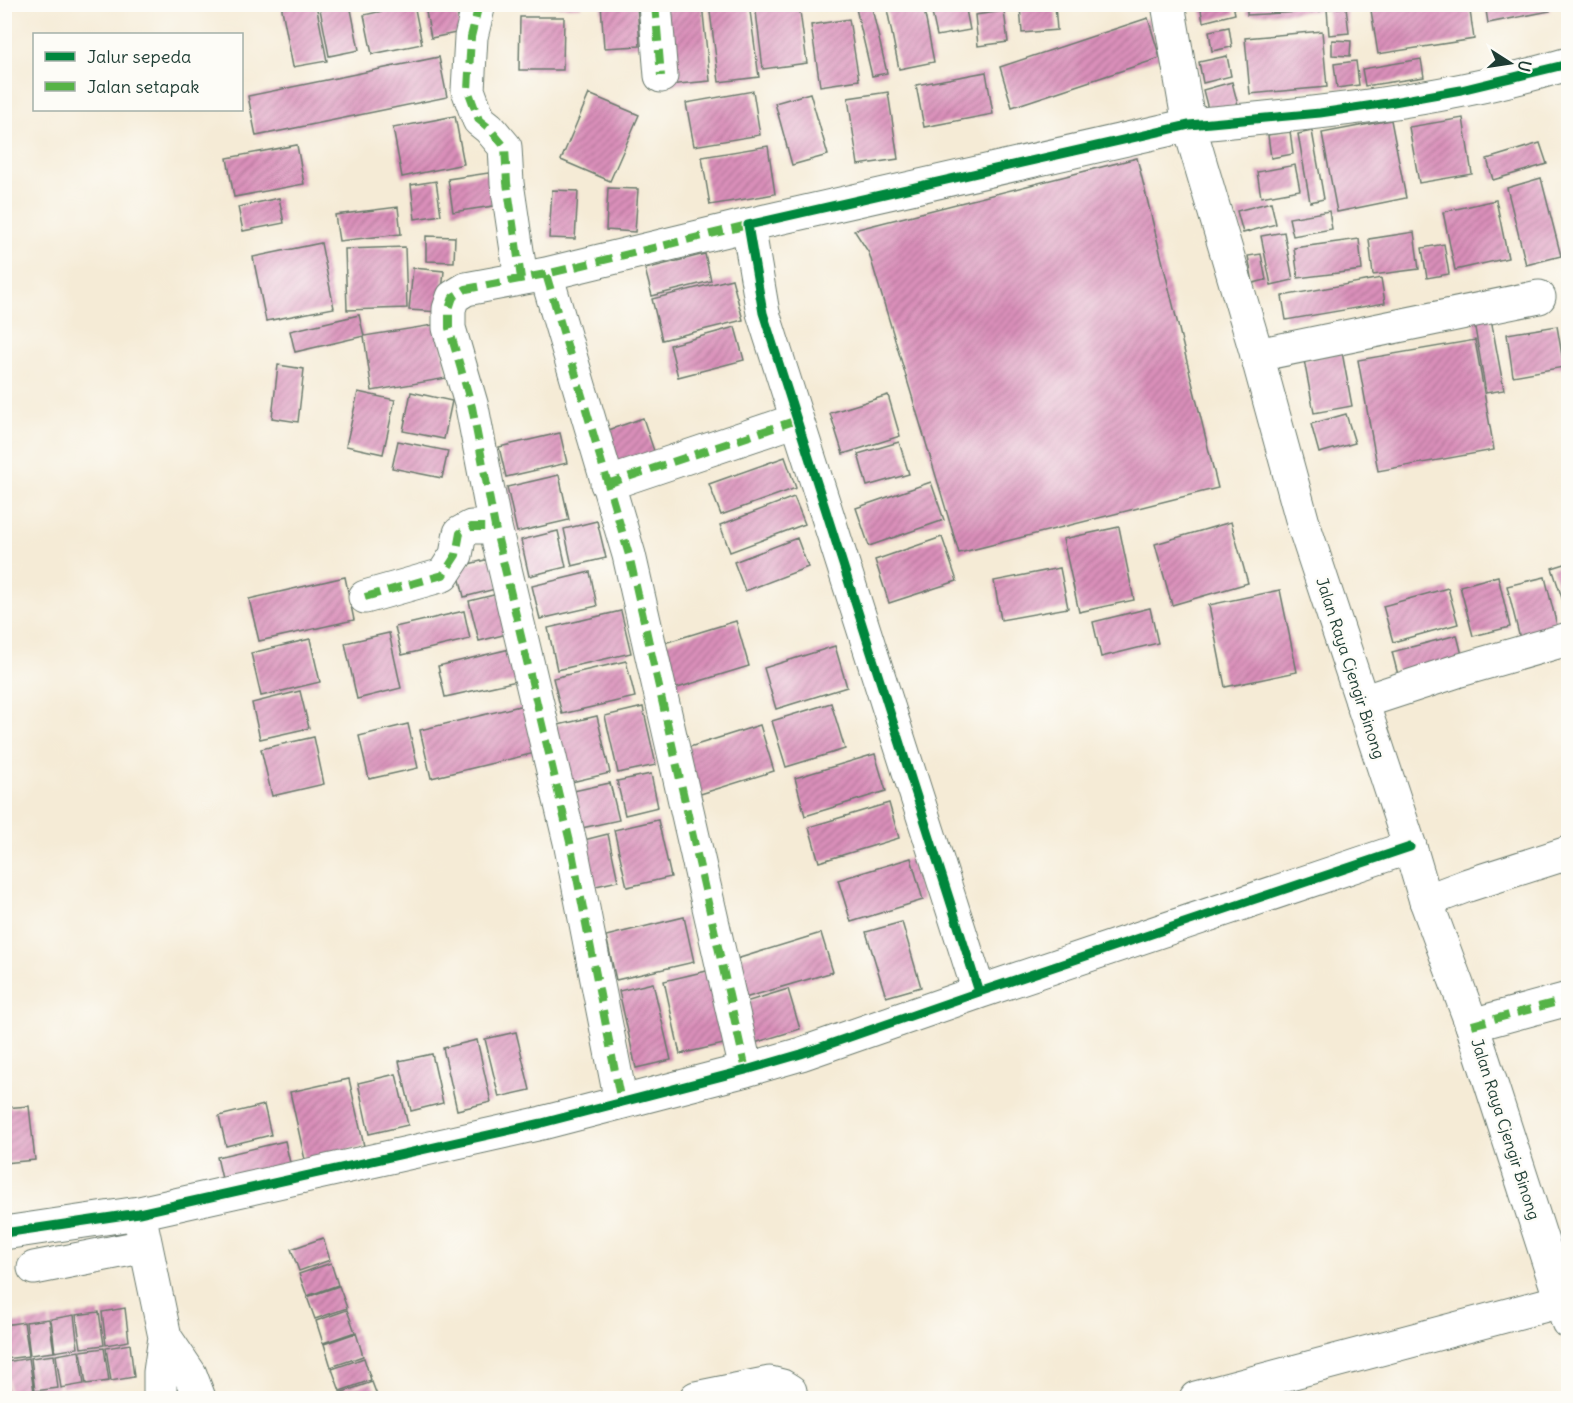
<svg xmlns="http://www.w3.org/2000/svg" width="1573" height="1403" viewBox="0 0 1573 1403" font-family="Delius,sans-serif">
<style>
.building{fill:url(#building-hatch)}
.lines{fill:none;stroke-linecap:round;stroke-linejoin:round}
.street-casing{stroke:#6a7a6d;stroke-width:35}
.secondary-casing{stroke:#6a7a6d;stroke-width:35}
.street{stroke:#fff;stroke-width:33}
.secondary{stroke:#fff;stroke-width:33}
.quiet{stroke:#55b346;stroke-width:8;stroke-dasharray:15 8;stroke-linecap:butt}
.cycleway-casing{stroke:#fdfcf7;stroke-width:13}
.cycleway{stroke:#00873e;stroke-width:9}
.labels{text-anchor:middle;stroke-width:5;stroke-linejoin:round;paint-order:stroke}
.street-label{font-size:16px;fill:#1f3d34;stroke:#fdfcf7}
</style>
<defs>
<pattern id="building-hatch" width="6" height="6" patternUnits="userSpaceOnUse" patternTransform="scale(1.5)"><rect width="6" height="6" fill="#da8fba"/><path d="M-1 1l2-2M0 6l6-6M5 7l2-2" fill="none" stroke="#b07698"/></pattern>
</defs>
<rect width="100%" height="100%" fill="#fdfcf7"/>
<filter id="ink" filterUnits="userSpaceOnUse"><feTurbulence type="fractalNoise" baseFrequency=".0167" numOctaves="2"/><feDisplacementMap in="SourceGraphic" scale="12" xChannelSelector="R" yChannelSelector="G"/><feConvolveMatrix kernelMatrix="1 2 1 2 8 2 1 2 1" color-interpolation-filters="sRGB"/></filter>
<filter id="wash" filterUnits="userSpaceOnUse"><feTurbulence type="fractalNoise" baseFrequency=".008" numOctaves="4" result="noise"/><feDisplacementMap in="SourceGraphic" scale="24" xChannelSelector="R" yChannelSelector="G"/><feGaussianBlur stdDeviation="1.35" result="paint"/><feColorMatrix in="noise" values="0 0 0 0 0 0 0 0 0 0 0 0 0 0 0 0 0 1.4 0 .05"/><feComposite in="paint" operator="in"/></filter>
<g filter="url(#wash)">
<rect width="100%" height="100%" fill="#f5ebd6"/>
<g id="blocks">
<path class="building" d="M281 4H316L327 61 293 67Z
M319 4H350L359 50 329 56Z
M414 4 422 44 372 54 364 15Z
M520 4H581V7H520Z
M601 4H637L640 46 604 48Z
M660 4H702L710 81 668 85Z
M709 4H749L759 77 719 82Z
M755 4H799L807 63 763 69Z
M855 4H871L887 73 872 76Z
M886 4H923L934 62 899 69Z
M930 4H965L970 30 937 36Z
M1200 4H1233L1235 14 1203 22Z
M1247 4H1320V11L1247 15Z
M1370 4H1469L1474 39 1378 54Z
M1485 4H1549L1550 11 1488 23Z
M1055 5 1057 30 1022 33 1020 6Z
M456 6 461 32 431 38 426 12Z
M1346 7 1349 33 1329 35 1327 9Z
M1004 11 1008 42 978 46 975 15Z
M520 17H564L563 70H519Z
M1148 18 1160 58 1012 107 1000 67Z
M849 19 859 80 820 86 811 25Z
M1229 27 1232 47 1212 51 1209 31Z
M1322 31 1327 87 1250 94 1245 38Z
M1332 40 1351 41 1350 56 1332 55Z
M1227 56 1231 76 1203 83 1199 62Z
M439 57 447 97 256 136 248 96Z
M1421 59 1424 77 1365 86 1362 69Z
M1356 61 1359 85 1337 88 1334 64Z
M986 72 993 114 924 127 916 85Z
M1232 82 1238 105 1209 113 1203 90Z
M753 91 760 135 694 146 686 103Z
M888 92 898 159 858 165 848 98Z
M810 93 828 155 792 165 775 103Z
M589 94 639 115 610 181 561 160Z
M455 116 464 164 402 177 393 128Z
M1463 118 1472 174 1419 183 1409 127Z
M1391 120 1406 198 1337 212 1322 133Z
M1290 131 1293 154 1271 158 1268 135Z
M1312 131 1324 199 1310 202 1298 134Z
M1540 143 1547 164 1493 180 1487 159Z
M297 145 304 184 234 197 227 158Z
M768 146 775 194 710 205 702 157Z
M1137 158 1218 488 959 553 869 253 854 230Z
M1295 165 1300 190 1261 197 1257 172Z
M495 172 500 205 453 212 448 179Z
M1541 178 1561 256 1526 265 1507 188Z
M436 181 441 215 415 219 411 185Z
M608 188 638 189 635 232 606 230Z
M552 190 578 191 575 239 549 238Z
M279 198 284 223 243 231 238 207Z
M1496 200 1508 258 1455 270 1443 212Z
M1271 202 1276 224 1243 233 1237 211Z
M398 207 401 234 339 241 335 215Z
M1329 211 1332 229 1293 236 1289 218Z
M1284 232 1293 280 1271 285 1261 236Z
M1414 232 1419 269 1373 275 1369 239Z
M426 236 455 237 454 262 426 261Z
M1359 239 1362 270 1298 278 1294 248Z
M321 243 334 308 266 321 253 257Z
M1444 244 1449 274 1427 278 1422 248Z
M405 247 407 308 347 310 345 249Z
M705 254 711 281 652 296 645 269Z
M1261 254 1266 280 1253 283 1248 256Z
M413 268 444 271 440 312 409 310Z
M1381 278 1385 303 1286 320 1282 296Z
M732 279 743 320 662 340 652 299Z
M1490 314 1504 390 1486 393 1473 316Z
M359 315 364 336 295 352 290 331Z
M439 324 447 378 372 391 364 336Z
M1557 326 1564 367 1513 376 1507 334Z
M735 327 744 360 678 377 670 345Z
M1475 340 1494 450 1378 471 1358 360Z
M1342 352 1352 406 1314 413 1304 360Z
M278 365 304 369 298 422 272 418Z
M358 392 395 400 383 454 346 446Z
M411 392 452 401 444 439 403 431Z
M888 395 900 436 843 454 830 413Z
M1346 414 1355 443 1319 453 1311 424Z
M643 418 656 457 613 471 600 433Z
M560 433 567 463 506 477 499 447Z
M398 441 448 451 442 478 392 468Z
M899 442 909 474 867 486 858 454Z
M785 457 796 488 721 515 709 484Z
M559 475 569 520 517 532 507 487Z
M931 482 944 520 869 546 856 508Z
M794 497 805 524 730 552 720 525Z
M597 521 606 558 572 566 564 529Z
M1231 522 1248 583 1172 605 1155 544Z
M1119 527 1134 600 1079 612 1063 539Z
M558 531 566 567 529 576 521 540Z
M942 537 957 581 889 603 875 560Z
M797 538 808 567 745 591 734 562Z
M493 558 499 588 464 597 457 567Z
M1568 563V616L1552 568Z
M1060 568 1068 608 1001 620 994 581Z
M590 572 597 606 540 619 532 586Z
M1498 576 1510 627 1473 636 1460 586Z
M345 577 354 620 259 641 249 599Z
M1545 577 1560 638 1522 647 1507 586Z
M1448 588 1458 624 1393 642 1383 606Z
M1280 590 1297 672 1225 687 1209 605Z
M506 592 515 632 479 641 469 601Z
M1150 608 1158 643 1101 657 1093 622Z
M464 611 470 639 402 655 395 627Z
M621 611 631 653 557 670 548 628Z
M736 621 749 666 674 689 661 644Z
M389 633 401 688 357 699 345 643Z
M1457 635 1463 659 1398 675 1392 652Z
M310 639 320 682 261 696 251 653Z
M835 646 847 687 776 709 764 668Z
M510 649 517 681 445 697 438 666Z
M626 661 635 697 562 714 553 678Z
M300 691 309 728 260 739 252 703Z
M831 703 845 749 786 767 772 721Z
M524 705 535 753 431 778 420 730Z
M643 707 656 765 618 773 605 716Z
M597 716 610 773 567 783 554 726Z
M408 724 418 768 369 779 359 736Z
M760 725 774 771 694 796 680 750Z
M314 737 324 784 272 796 261 749Z
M875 754 886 791 805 816 795 778Z
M651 774 658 807 625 815 617 781Z
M610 783 619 820 577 829 569 792Z
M889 803 899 838 819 862 809 827Z
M658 820 671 877 627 887 614 830Z
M608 834 618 881 587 888 576 842Z
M911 858 923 900 851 922 838 880Z
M684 917 694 962 616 980 606 936Z
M902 922 921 987 886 997 866 932Z
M821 933 833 972 741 999 730 961Z
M711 970 728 1043 680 1054 664 981Z
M653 983 671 1060 636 1068 619 991Z
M788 989 800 1029 751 1044 739 1004Z
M516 1032 530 1090 499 1097 485 1039Z
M477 1040 491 1102 457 1110 443 1048Z
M432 1054 443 1103 411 1111 399 1061Z
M396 1074 408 1125 369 1134 358 1083Z
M349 1079 364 1146 305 1160 290 1092Z
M264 1105 271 1135 226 1146 219 1116Z
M29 1106 35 1160 4 1163V1108Z
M285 1141 293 1176 225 1192 217 1157Z
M323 1238 330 1260 299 1271 291 1249Z
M331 1263 338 1285 307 1296 299 1274Z
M339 1286 347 1308 315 1319 307 1297Z
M125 1308 129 1341 106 1345 102 1312Z
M347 1310 355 1332 323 1343 316 1321Z
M99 1312 104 1345 81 1348 76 1315Z
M74 1315 78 1348 55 1352 51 1319Z
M49 1319 54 1352 30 1355 26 1322Z
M24 1322 29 1356 5 1359 4 1325Z
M356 1333 363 1356 331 1367 324 1344Z
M130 1344 134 1377 111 1381 106 1348Z
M104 1348 109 1381 86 1384 81 1351Z
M79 1351 84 1384 61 1388 56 1355Z
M54 1355 58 1388 35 1391 31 1358Z
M29 1358 34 1392 10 1395 6 1362Z
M364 1358 371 1380 340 1391 332 1369Z
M4 1373 9 1396H4Z
M372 1382 378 1398H342L340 1393Z"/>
</g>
</g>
<g filter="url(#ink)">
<use href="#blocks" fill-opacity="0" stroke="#6a7a6d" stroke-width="1.5"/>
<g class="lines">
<g class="street-casing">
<path id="street" d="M479 4 471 37 468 90 479 120 489 128 505 147 507 183 521 278
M655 4 661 76
M546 274 466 289 453 297 449 309V328L472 407 495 527 570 842 621 1102
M1257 355 1539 297
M607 484 797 420
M365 597 443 575 456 555 460 533 471 527H495
M1362 702 1457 671 1568 639
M1426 901 1468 885 1568 853
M979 992 763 313 748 225 1189 125
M1472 1025 1568 999
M746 1070 629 555 546 274 748 225
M139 1213 165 1337 160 1372V1398
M4 1233 139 1213 542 1123 746 1070 801 1054 979 992 1410 847
M34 1268 146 1246
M165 1337 190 1374 199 1398
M696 1398 770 1383 782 1386 790 1391 791 1398
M1196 1398 1561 1301"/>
</g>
<g class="secondary-casing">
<path id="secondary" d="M1168 4 1189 125 1257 355 1303 523 1410 847 1426 901 1472 1025 1568 1322
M1189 125C1316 114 1445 101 1568 64"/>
</g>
<use href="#street" class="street"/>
<use href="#secondary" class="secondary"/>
<path class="quiet" d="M479 4 471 37 468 90 479 120 489 128 505 147 507 183 521 278
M655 4 661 76
M546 274 466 289 453 297 449 309V328L472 407 495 527 570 842 621 1102
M607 484 797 420
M365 597 443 575 456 555 460 533 471 527H495
M1472 1025 1568 999
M746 1070 629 555 546 274 748 225"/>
<g class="cycleway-casing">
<path id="cycleway" d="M979 992 763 313 748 225 1189 125 1320 113 1388 103 1461 90 1568 64
M4 1233 139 1213 542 1123 746 1070 801 1054 979 992 1410 847"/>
</g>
<use href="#cycleway" class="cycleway"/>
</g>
</g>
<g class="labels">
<g class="street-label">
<text transform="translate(1351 668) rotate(72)" y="6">Jalan Raya Cjengir Binong</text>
<text transform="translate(1506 1129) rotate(72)" y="6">Jalan Raya Cjengir Binong</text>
</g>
</g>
<rect width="1573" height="1403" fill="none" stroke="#fdfcf7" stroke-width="24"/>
<rect x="33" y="33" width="210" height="78" fill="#fdfcf7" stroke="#a4b0a9" stroke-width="1.5"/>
<rect x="45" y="52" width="30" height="9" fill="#00873e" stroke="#a4b0a9" stroke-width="1.5"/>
<text x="87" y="63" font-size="18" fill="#1f3d34">Jalur sepeda</text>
<rect x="45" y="82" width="30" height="9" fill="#55b346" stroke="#a4b0a9" stroke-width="1.5"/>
<text x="87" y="93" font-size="18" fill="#1f3d34">Jalan setapak</text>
<g transform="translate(1510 63) rotate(102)" stroke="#fdfcf7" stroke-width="4.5" paint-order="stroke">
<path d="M0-4.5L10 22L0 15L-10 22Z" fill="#1f3d34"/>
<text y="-9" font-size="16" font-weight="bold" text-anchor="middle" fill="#1f3d34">U</text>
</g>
</svg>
